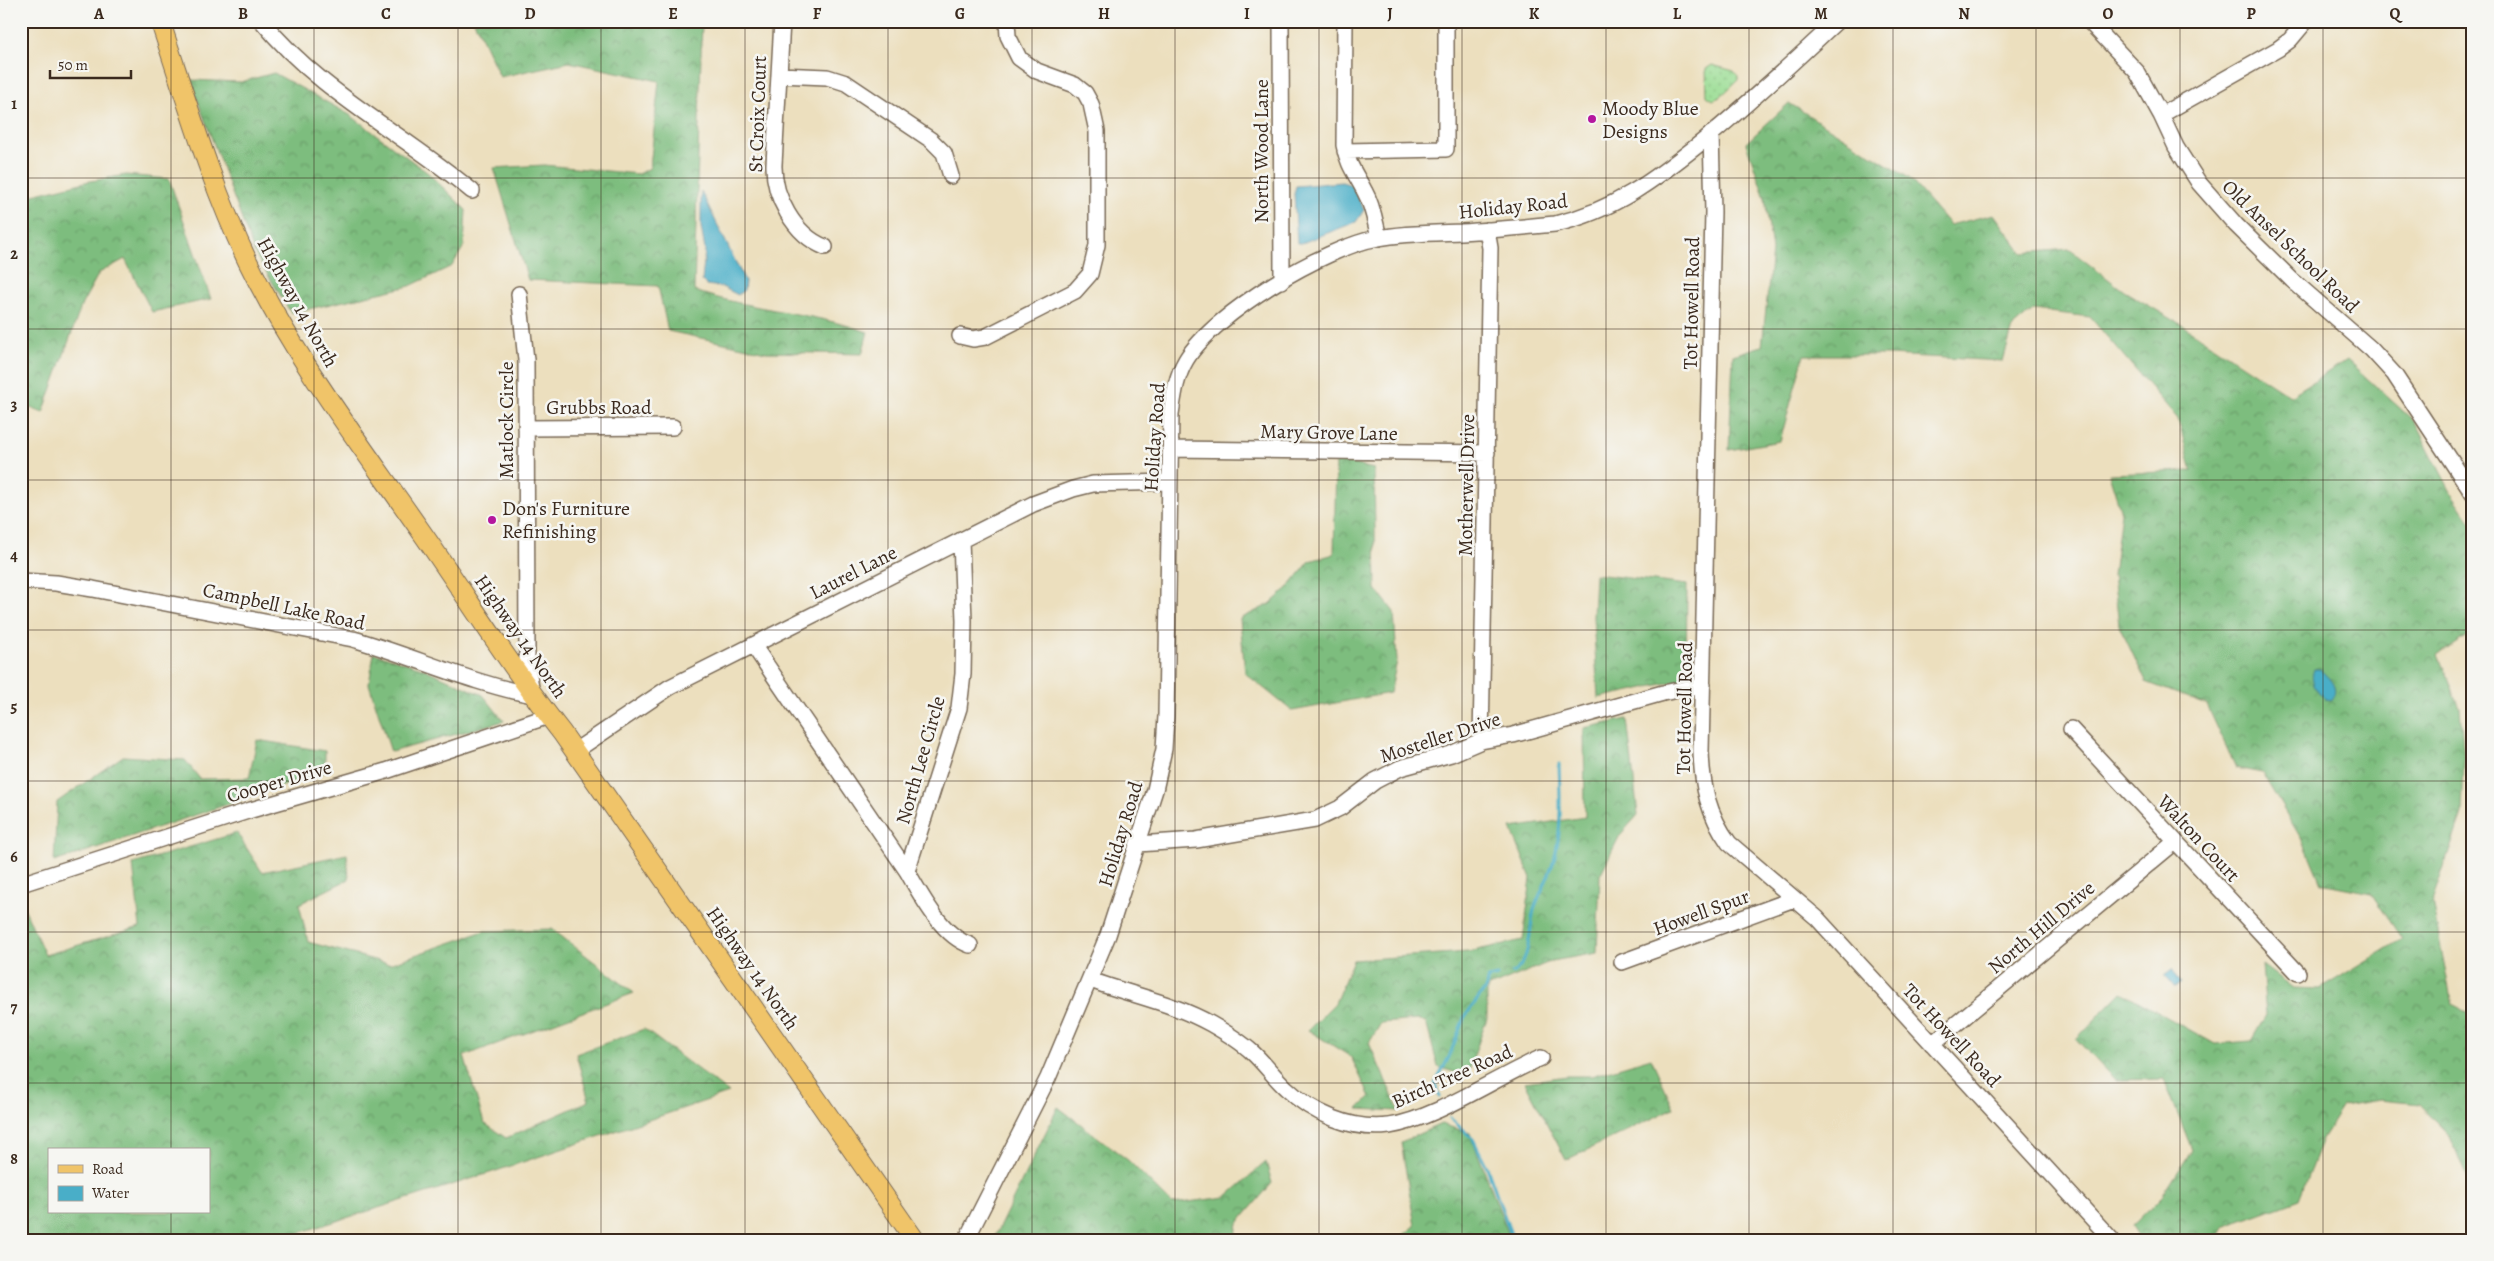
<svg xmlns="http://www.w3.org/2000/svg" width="2494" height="1261" viewBox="0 0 2494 1261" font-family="Alegreya,serif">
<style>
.forest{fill:url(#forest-crowns);stroke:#5c744e;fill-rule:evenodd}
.park{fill:url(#park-dots);stroke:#6c845a}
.water{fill:#49aec8;stroke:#426c73}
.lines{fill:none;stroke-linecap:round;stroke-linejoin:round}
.stream{stroke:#49aec8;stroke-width:3}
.minor-casing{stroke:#796956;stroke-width:18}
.major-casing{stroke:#796956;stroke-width:21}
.minor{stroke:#fff;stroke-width:15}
.major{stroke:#f0c469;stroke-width:19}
.grid{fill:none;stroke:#3b2a1e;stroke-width:1;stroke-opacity:0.55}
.poi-dot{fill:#b5179e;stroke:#f6f6f2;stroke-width:2}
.labels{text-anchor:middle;stroke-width:5;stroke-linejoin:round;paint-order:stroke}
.poi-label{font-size:20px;fill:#3b2a1e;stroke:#f6f6f2;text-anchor:start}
.street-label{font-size:20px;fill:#3b2a1e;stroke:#f6f6f2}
.neatline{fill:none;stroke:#3b2a1e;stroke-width:2}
.grid-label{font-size:16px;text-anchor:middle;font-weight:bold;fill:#3b2a1e}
</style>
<defs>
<pattern id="forest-crowns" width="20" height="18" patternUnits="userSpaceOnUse" patternTransform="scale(1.25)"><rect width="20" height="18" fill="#7dbd7e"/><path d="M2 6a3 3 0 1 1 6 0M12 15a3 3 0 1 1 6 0" fill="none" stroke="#689a67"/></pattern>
<pattern id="park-dots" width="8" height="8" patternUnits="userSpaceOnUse" patternTransform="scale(1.25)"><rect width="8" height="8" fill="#9cde95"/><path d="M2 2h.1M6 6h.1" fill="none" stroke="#87bf80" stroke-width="1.8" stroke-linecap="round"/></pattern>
</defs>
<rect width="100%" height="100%" fill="#f6f6f2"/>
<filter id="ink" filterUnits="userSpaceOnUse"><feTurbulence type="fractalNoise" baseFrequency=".02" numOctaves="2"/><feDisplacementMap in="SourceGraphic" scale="10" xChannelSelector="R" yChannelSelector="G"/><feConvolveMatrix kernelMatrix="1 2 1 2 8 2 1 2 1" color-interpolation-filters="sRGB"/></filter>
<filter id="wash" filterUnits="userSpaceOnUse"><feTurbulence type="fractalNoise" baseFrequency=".0096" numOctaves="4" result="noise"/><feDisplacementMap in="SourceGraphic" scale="20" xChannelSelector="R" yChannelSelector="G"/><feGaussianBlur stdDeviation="1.12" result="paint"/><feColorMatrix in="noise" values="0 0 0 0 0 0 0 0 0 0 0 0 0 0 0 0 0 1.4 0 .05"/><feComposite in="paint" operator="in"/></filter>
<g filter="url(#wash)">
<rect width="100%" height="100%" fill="#ecdfbe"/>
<path class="forest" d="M474 21H702L694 291C751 310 811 312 868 332L862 354 766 352 668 331 658 286 528 280 494 168 544 165 638 174 650 168 659 81 569 62 500 77Z
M274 73 350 115 428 173 466 210 464 246 452 266 410 286 291 313 254 252 190 80 241 82Z
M1789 103 1909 178 1950 225 1994 214 2022 253 2069 249 2124 291 2177 322 2290 396 2347 360 2414 421 2452 494 2473 525V632L2438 655 2460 707 2464 761 2462 814 2432 902 2452 1004 2473 1015V1194L2449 1134 2420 1104 2378 1100 2343 1106 2323 1137 2299 1199 2223 1227 2215 1240H2141L2132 1226 2163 1195 2192 1150 2164 1079 2115 1080 2076 1039 2122 992 2215 1044 2251 1041 2266 1015 2262 965 2293 988 2320 989 2402 939 2371 893 2321 883 2305 845 2262 773 2236 768 2207 705 2146 682 2119 625 2113 575 2121 512 2109 474 2192 471 2178 419 2090 317 2033 310 2013 327 2003 361 1888 355H1804L1780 441 1729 450 1733 355 1762 346 1772 251 1765 198 1746 143Z
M126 175 169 179 211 299 152 312 125 259 99 273 82 304 43 413 21 404V198L85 182Z
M1336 460 1374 469 1376 589 1394 612 1397 661 1390 693 1292 711 1245 673 1240 619 1270 604 1289 587 1310 561 1334 554Z
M1595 574 1687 585 1686 679 1598 698 1593 617Z
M374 653 422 668 483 695 504 721 391 752 369 684Z
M1627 719 1638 815 1620 835 1600 875 1597 953 1552 961 1487 988V1018L1467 1076 1438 1067 1426 1022 1417 1020 1381 1023 1369 1043 1399 1111 1358 1109 1370 1097 1351 1057 1308 1030 1335 1003 1353 960 1468 952 1523 940 1531 878 1511 828 1585 817 1584 728Z
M257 740 325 751V772L54 862 57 802 123 756 185 760 200 779 249 778Z
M237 833 262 872 347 854 349 879 299 904 308 942 389 964 484 931 552 929 634 993 464 1056 484 1123 506 1138 589 1101 576 1054 644 1029 729 1093 493 1172 276 1240H21V905H23L45 955 140 927 133 864ZM49 1150H209V1212H49Z
M1651 1058 1674 1108 1566 1160 1525 1082 1567 1076H1591Z
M1058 1107 1129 1161 1172 1204 1226 1197 1266 1162 1272 1183 1238 1223 1235 1240H993Z
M1441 1124 1470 1133 1511 1240H1397L1415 1226 1401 1142Z"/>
<path class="park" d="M1712 65 1734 71 1738 76V80L1720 97 1713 100 1707 96 1706 69Z"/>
<path class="water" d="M1342 182 1352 185 1364 210 1356 222 1302 243H1297L1294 194 1296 186Z
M701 191 745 281 744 290 738 295 722 287 706 285 702 281 705 250 701 227Z
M2314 669H2320C2329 676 2344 691 2330 700L2324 699C2317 690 2309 681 2314 669Z
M2172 969 2181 983 2175 988 2164 975Z"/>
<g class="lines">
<path class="stream" d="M1512 973C1531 964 1529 928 1534 910 1540 890 1552 874 1556 852 1562 824 1560 793 1559 764
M1440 1096 1435 1084 1449 1057 1464 1018 1485 989 1489 978 1497 976
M1450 1118 1473 1139 1487 1167 1513 1240"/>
</g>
</g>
<g filter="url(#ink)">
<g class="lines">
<g class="minor-casing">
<path id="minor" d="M262 21C319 92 403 133 472 191
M782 21 774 164C773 196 794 235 825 247
M1281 21 1282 281
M1345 21 1344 145C1348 166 1356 174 1365 192 1373 206 1375 222 1379 238
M2089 21 2137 72 2161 115 2176 147 2199 183 2236 225 2292 280 2371 349 2394 374 2473 494
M779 75 827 77 846 83 931 140 944 153 951 176
M2161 115 2278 49 2290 40 2306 21
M1711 134 1713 212 1701 751C1702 786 1708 814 1729 843L1817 918 2112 1240
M1345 151 1446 149V21
M960 336 973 339 985 337 1075 291 1090 274 1097 245V131L1091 104 1085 93 1075 85 1037 71 1019 58 1008 36 1007 21
M526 428 673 427
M1170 449 1487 453
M961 540 964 621 963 674 959 708 907 871C921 895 942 936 970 945
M21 581 56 583 93 589 353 639C413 656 470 683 532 695L527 660 526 360 519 294
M753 645 907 871
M2071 729 2298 973
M1481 741 1490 248 1487 230
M575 751 670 687 1033 504 1073 489 1093 484 1169 482
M1138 844 1196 840 1315 820 1340 808 1375 781 1400 768 1451 754 1481 741 1513 735 1663 693 1703 685
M21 884 251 810 386 771 549 716
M1622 962 1794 899
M1091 980C1130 995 1174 1003 1211 1024 1225 1032 1240 1041 1252 1052 1264 1063 1274 1077 1286 1088 1312 1113 1352 1131 1389 1126 1436 1119 1496 1077 1541 1058
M1932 1044 2175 842
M966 1240 1048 1078 1108 935 1155 790 1164 749 1166 716 1171 414C1174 394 1176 377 1186 360 1214 313 1325 247 1378 238 1405 233 1433 233 1461 232 1492 230 1524 227 1555 224 1614 211 1657 178 1703 141 1750 103 1793 62 1837 21"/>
</g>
<g class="major-casing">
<path id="major" d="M160 21C187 102 211 185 248 262 294 357 358 441 418 527 466 595 510 667 562 733L915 1240"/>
</g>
<use href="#minor" class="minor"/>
<use href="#major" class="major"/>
</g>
</g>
<path class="grid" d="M171 21V1150M314 21V1240M458 21V1240M601 21V1240M745 21V1240M888 21V1240M1032 21V1240M1175 21V1240M1319 21V1240M1462 21V1240M1606 21V1240M1749 21V1240M1893 21V1240M2036 21V1240M2180 21V1240M2323 21V1240M21 178H2473M21 329H2473M21 480H2473M21 630H2473M21 781H2473M21 932H2473M21 1083H2473M171 1212V1240"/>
<g class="poi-dot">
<circle cx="1592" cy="119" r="5"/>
<circle cx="492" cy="520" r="5"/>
</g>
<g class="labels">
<g class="poi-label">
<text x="1602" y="115">Moody Blue<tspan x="1602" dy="23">Designs</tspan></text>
<text x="502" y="515">Don's Furniture<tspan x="502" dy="23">Refinishing</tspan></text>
</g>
<g class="street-label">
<text transform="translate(757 114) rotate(-88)" y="7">St Croix Court</text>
<text transform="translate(1261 151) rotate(-90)" y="7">North Wood Lane</text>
<text transform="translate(1513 206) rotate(-6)" y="7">Holiday Road</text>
<text transform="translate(2291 246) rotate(44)" y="7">Old Ansel School Road</text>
<text transform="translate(298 302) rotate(61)" y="7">Highway 14 North</text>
<text transform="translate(1691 303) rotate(-89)" y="7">Tot Howell Road</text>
<text x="599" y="414">Grubbs Road</text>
<text transform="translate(506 420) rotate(-90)" y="7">Matlock Circle</text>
<text transform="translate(1329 432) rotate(1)" y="7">Mary Grove Lane</text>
<text transform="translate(1154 437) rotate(-86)" y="7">Holiday Road</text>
<text transform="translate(1466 485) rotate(-89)" y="7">Motherwell Drive</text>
<text transform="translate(853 572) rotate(-27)" y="7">Laurel Lane</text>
<text transform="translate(284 606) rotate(12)" y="7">Campbell Lake Road</text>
<text transform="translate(521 636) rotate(55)" y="7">Highway 14 North</text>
<text transform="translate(1684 708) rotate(-89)" y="7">Tot Howell Road</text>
<text transform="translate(1440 737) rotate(-18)" y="7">Mosteller Drive</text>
<text transform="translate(920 760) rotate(-74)" y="7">North Lee Circle</text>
<text transform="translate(279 781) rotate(-16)" y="7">Cooper Drive</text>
<text transform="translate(1120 834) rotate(-73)" y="7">Holiday Road</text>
<text transform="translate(2199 838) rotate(47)" y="7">Walton Court</text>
<text transform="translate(1701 912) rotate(-20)" y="7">Howell Spur</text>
<text transform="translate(2041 927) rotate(-40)" y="7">North Hill Drive</text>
<text transform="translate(753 968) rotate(55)" y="7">Highway 14 North</text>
<text transform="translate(1952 1035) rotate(47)" y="7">Tot Howell Road</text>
<text transform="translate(1452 1076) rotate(-24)" y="7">Birch Tree Road</text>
</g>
</g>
<rect width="2494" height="1261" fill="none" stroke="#f6f6f2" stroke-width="55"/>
<rect x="48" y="1148" width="162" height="65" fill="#f6f6f2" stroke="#aba49d"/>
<rect x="58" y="1165" width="25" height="8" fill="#f0c469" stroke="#aba49d"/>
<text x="92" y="1174" font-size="15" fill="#3b2a1e">Road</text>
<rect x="58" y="1186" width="25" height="15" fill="#49aec8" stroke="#aba49d"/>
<text x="92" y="1198" font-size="15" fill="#3b2a1e">Water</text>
<path d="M50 70v8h81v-8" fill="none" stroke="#3b2a1e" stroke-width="2.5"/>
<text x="58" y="70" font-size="15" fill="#3b2a1e" stroke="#f6f6f2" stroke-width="4" paint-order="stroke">50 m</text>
<rect x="28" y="28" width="2438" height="1206" class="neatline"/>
<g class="grid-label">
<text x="99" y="19">A</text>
<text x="243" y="19">B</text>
<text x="386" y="19">C</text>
<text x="530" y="19">D</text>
<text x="673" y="19">E</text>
<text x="817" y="19">F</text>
<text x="960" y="19">G</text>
<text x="1104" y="19">H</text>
<text x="1247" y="19">I</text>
<text x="1390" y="19">J</text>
<text x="1534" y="19">K</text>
<text x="1677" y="19">L</text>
<text x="1821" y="19">M</text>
<text x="1964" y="19">N</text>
<text x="2108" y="19">O</text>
<text x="2251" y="19">P</text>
<text x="2395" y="19">Q</text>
<text x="14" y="109">1</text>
<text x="14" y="259">2</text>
<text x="14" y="410">3</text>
<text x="14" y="561">4</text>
<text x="14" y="712">5</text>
<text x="14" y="862">6</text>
<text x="14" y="1013">7</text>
<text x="14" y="1164">8</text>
</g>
</svg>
